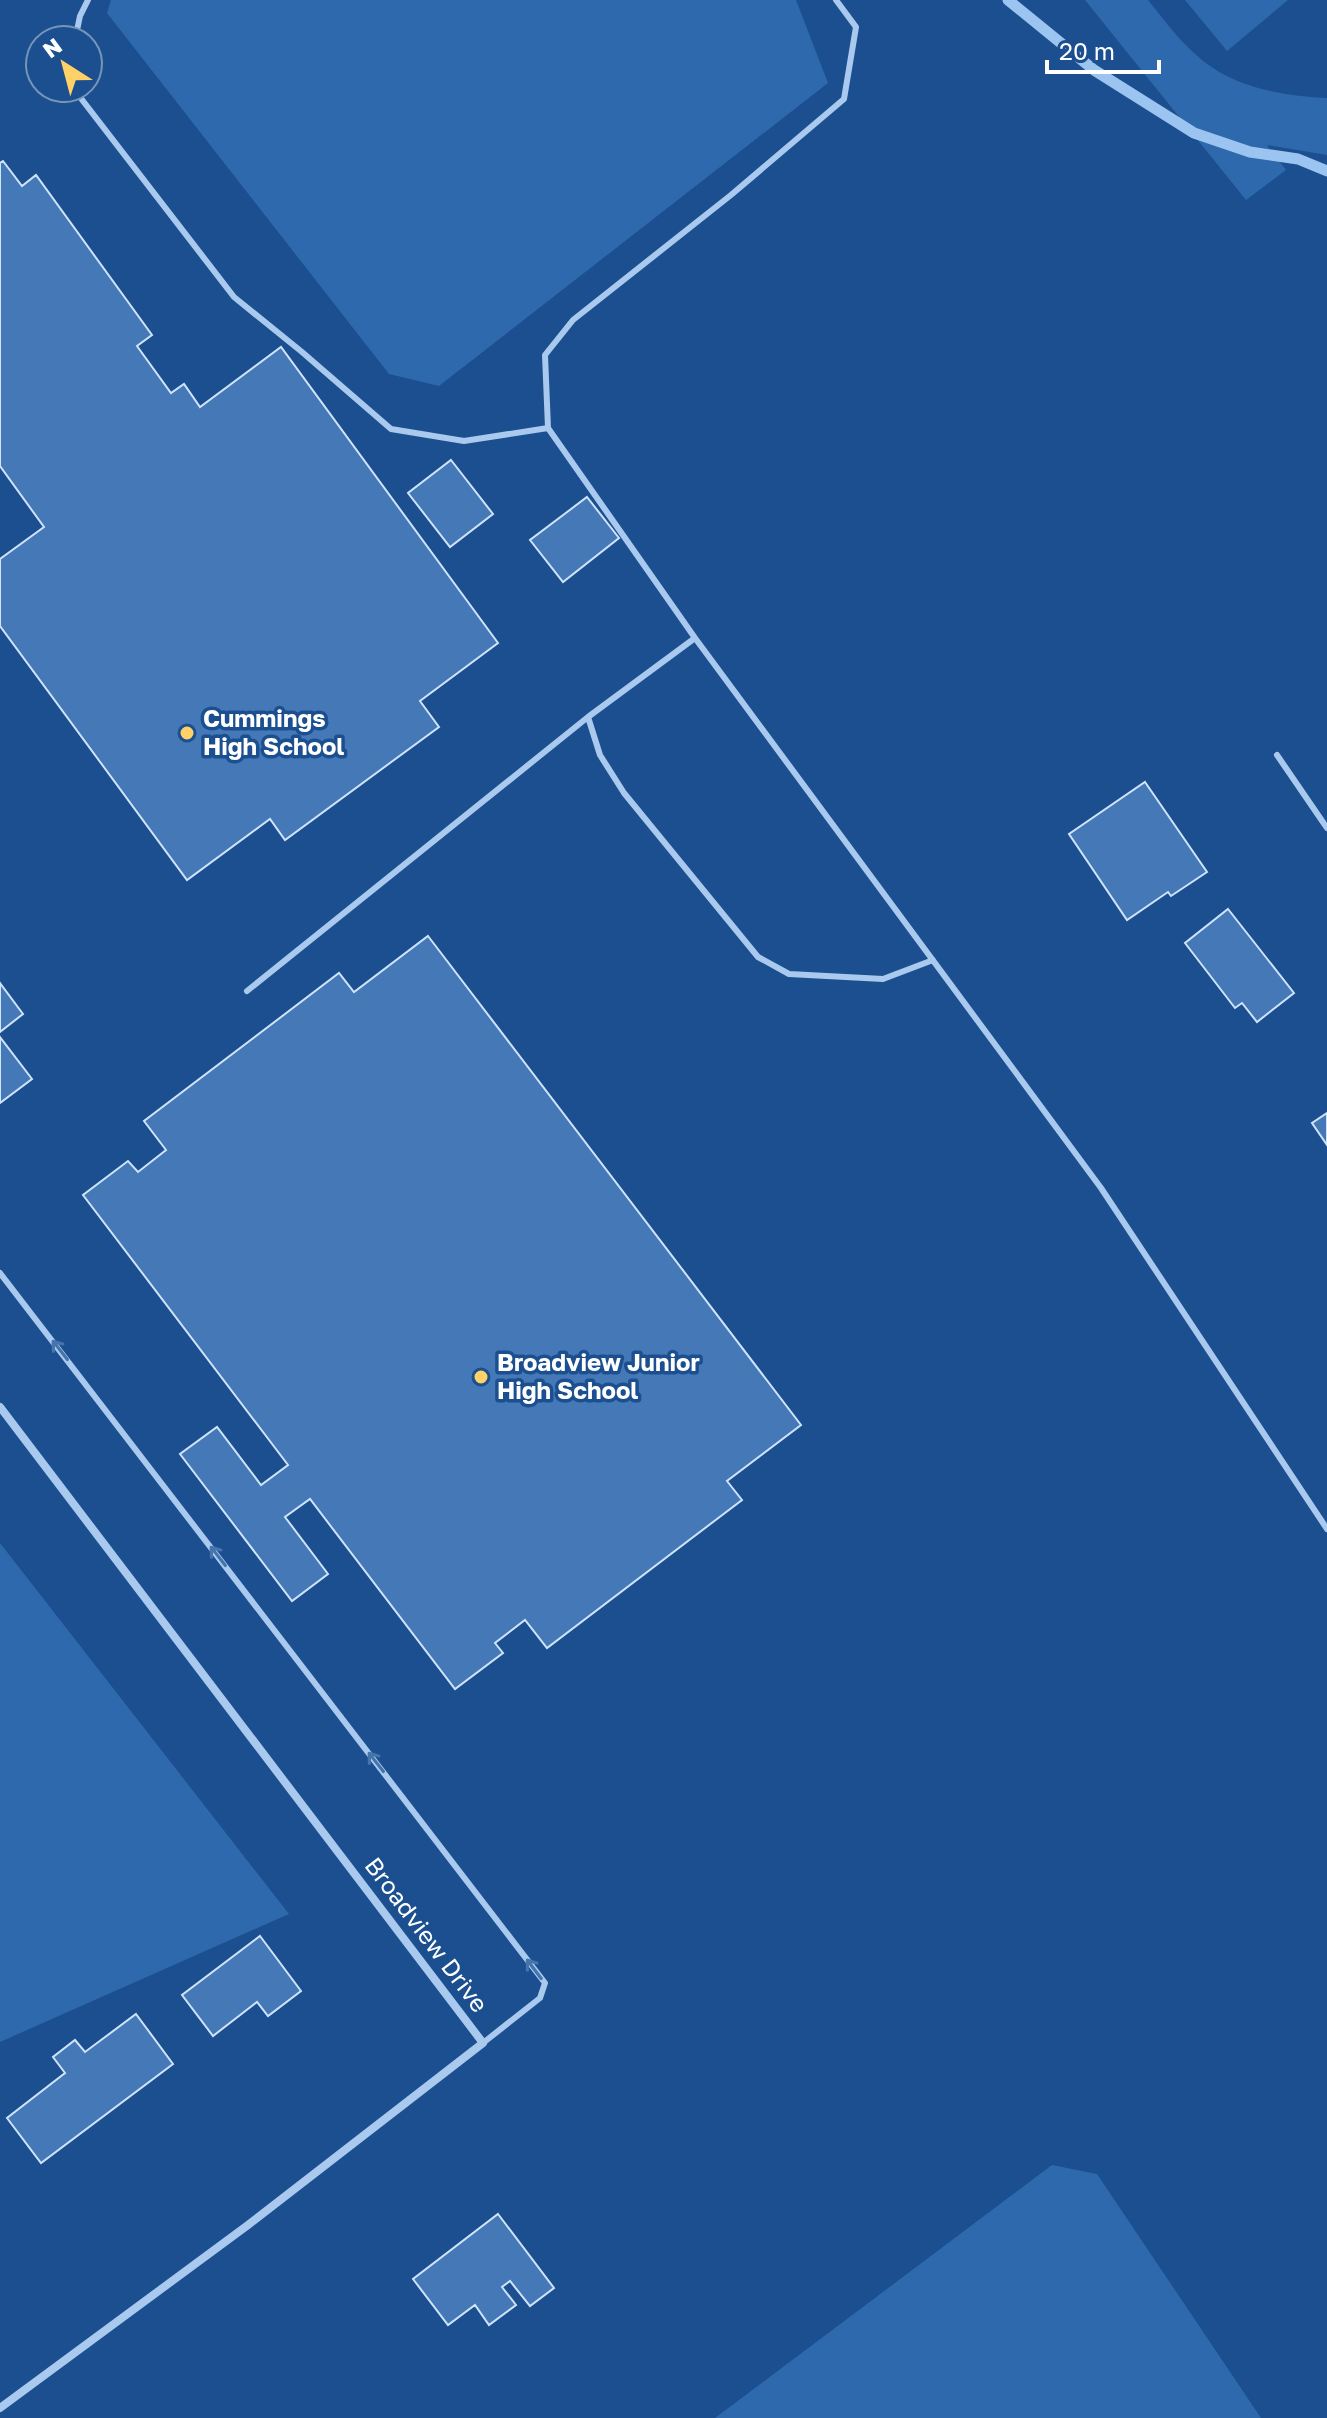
<svg xmlns="http://www.w3.org/2000/svg" width="1327" height="2418" viewBox="0 0 1327 2418" font-family="'Golos Text',sans-serif">
<style>
.green{fill:#2e69ad}
.lines{fill:none;stroke-linecap:round;stroke-linejoin:round}
.stream{stroke:#9cc4f0;stroke-width:11}
.building{fill:#4478b7;stroke:#cfe3fa;stroke-width:2}
.service{stroke:#a9c9ee;stroke-width:6}
.minor{stroke:#a9c9ee;stroke-width:8}
.oneway{stroke:#4674ac}
.poi-dot{fill:#ffd166;stroke:#1b4f8f;stroke-width:3}
.labels{text-anchor:middle;stroke-width:7;stroke-linejoin:round;paint-order:stroke}
.poi-label{font-size:24px;font-weight:bold;fill:#fff;stroke:#1b4f8f;text-anchor:start}
.street-label{font-size:24px;fill:#fff;stroke:#1b4f8f}
</style>
<rect width="100%" height="100%" fill="#1b4f8f"/>
<path class="green" d="M111 0H796L828 83 439 386 389 374 107 13Z
M1085 0H1148C1167 24 1187 51 1213 68 1246 90 1289 96 1327 98V155L1267 145 1286 170 1246 200Z
M1185 0H1288L1227 51Z
M0 1543 289 1914 0 2042Z
M1052 2165 1097 2174 1261 2418H715Z"/>
<g class="lines">
<path class="stream" d="M1008 0 1094 70 1194 133 1250 152 1298 159 1327 171"/>
</g>
<path class="building" d="M3 161 22 186 36 175 152 335 137 346 171 393 184 384 200 407 281 347 498 643 420 701 439 727 285 840 270 819 187 880 0 626V559L44 527 0 466V163Z
M451 460 493 514 450 547 408 493Z
M587 497 619 538 563 582 530 540Z
M1145 782 1207 872 1171 896 1168 892 1127 920 1069 834Z
M1228 909 1294 993 1257 1022 1242 1003 1235 1008 1185 943Z
M428 936 801 1425 727 1481 742 1500 547 1648 525 1620 495 1643 503 1653 455 1689 310 1499 285 1517 328 1574 292 1601 180 1454 217 1427 261 1485 288 1465 83 1195 128 1161 138 1172 166 1150 144 1121 339 973 354 992Z
M0 983 23 1014 0 1032Z
M0 1037 32 1079 0 1103Z
M1327 1113V1145L1312 1123Z
M260 1936 301 1991 268 2016 257 2002 213 2036 182 1995Z
M136 2014 173 2064 41 2163 7 2118 65 2073 53 2057 75 2040 85 2052Z
M498 2214 554 2288 530 2306 510 2281 502 2287 516 2305 489 2325 475 2305 448 2325 413 2279Z"/>
<g class="lines">
<path class="service" d="M836 0 856 27 844 99 731 195 573 320 545 355 548 428 695 638 1101 1188 1327 1529
M75 40 80 16 88 0
M73 88 234 297 302 352 391 429 464 441 548 428
M588 717 600 755 624 793 758 957 789 974 883 979 933 960
M1277 755 1327 828
M247 991 588 717 695 638
M0 1273 545 1983 540 1998 483 2043"/>
<path class="minor" d="M0 1407 483 2043 248 2225 0 2408"/>
</g>
<defs><path id="oneway-shaft" d="M-6 0H5M1.5-3L5.5 0L1.5 3" fill="none" stroke-width="1.6" stroke-linecap="round" stroke-linejoin="round" transform="scale(2)"/></defs>
<g class="oneway">
<use href="#oneway-shaft" transform="translate(60 1350) rotate(-128)"/>
<use href="#oneway-shaft" transform="translate(218 1556) rotate(-128)"/>
<use href="#oneway-shaft" transform="translate(376 1762) rotate(-128)"/>
<use href="#oneway-shaft" transform="translate(534 1969) rotate(-127)"/>
</g>
<g class="poi-dot">
<circle cx="187" cy="733" r="8"/>
<circle cx="481" cy="1377" r="8"/>
</g>
<g class="labels">
<g class="poi-label">
<text x="203" y="727">Cummings<tspan x="203" dy="28">High School</tspan></text>
<text x="497" y="1371">Broadview Junior<tspan x="497" dy="28">High School</tspan></text>
</g>
<g class="street-label">
<text transform="translate(426 1935) rotate(53)" y="8">Broadview Drive</text>
</g>
</g>
<g transform="translate(64 64) rotate(324)"><circle r="38" fill="#1b4f8f" stroke="#7695bc" stroke-width="2"/>
<path d="M0-6L14 30L0 20L-14 30Z" fill="#ffd166"/>
<text y="-12" font-size="22" font-weight="bold" text-anchor="middle" fill="#ffffff">N</text>
</g>
<path d="M1047 60v12h112v-12" fill="none" stroke="#ffffff" stroke-width="4"/>
<text x="1059" y="60" font-size="24" fill="#ffffff" stroke="#1b4f8f" stroke-width="6" paint-order="stroke">20 m</text>
</svg>
